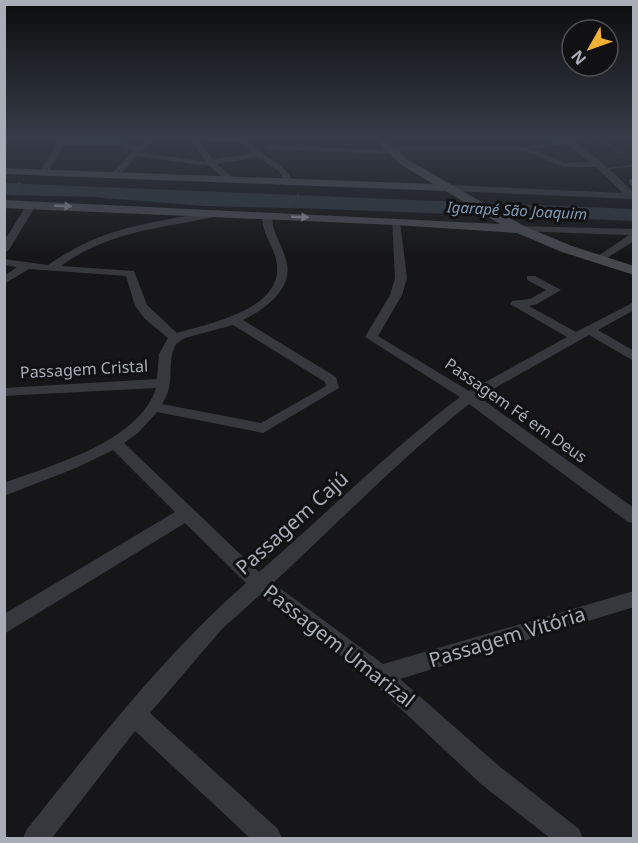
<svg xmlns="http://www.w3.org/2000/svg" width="638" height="843" viewBox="0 0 638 843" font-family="'Noto Sans',sans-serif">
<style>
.water{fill:#2c353c}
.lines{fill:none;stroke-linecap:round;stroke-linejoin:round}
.path{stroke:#3d3f44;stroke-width:1.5;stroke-dasharray:1.5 2;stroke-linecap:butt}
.lane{fill:#37383d;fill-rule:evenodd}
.street{fill:#37383d;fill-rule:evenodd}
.secondary{fill:#45474d;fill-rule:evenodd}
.wall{fill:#47494d}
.shaded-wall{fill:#2f3033}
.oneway{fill:#858993}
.labels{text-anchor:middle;stroke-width:6;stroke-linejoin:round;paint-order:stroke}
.far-water-label{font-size:15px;font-style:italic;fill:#7f9bb3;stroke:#111113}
.street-label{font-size:16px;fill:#a8adb8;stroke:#111113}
.near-street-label{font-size:20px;fill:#a8adb8;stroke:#111113}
</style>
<rect width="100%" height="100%" fill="#161618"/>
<path class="water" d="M5 183 633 209 634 221 325 209 204 206 92 197 5 195Z"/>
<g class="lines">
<path class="path" d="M14 193 20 182
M285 207 300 192"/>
<path class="lane" d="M603 140 624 152 621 153 602 142 573 146 571 145Z
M634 164V166L605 170 603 169Z"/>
<path class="street" d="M60 138H68L65 142H121L138 146 148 138H157L141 152 206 162 190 138H247C259 158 285 160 294 183L287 185 279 171 257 157 217 164 233 178 234 180 230 183 209 166 136 156 117 178H111V174L134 150 121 146H63L46 175H40L39 173ZM200 141H241L252 153 213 160Z
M558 138C580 138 619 178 634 193V199L450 191 446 188 450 185 623 193 596 167H564L525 151H395L391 154 268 149 264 147 268 145 389 150 393 147H525L561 141ZM566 144 590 162 565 163 532 149Z
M28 203 36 205 9 250 4 253V241Z
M219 210 224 213 222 215C163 229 112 229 61 266L134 271 147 305 177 333C207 324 282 310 277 265 275 247 262 235 262 216L267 213 272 216C272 233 282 244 286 260 295 288 264 310 243 320L336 377 339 388 263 433 157 412 138 433 124 443 259 572C326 514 389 451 460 397L365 337 390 295 395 278 392 219 400 221 407 278 402 295 378 336 469 391 567 337 510 304 512 301 530 299 546 290 527 280V276H535L561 290 537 304 529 306 576 332 634 302V310L598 330 634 351V361L589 335 479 397 634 508V523L628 522 469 404C400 459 338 523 273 583L383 664 634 591V607L400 679 499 766 579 829 583 838H550L481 784 372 682 331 647 260 595 222 629 150 713 278 829 282 838H250L135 731 52 838H23L27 829C96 743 163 656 246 583L185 523 4 634V614L175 512 113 450 76 468 4 496V483C52 465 139 442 156 388L4 396V388L157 379 159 354 168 338 145 319 135 306 126 276 29 269 4 284V276L17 267 4 265V259L48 265C105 225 153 223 219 210ZM233 325 325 382 326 386 261 423 162 404C177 381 165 365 176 344L185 338Z
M519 226 634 229V241L599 263 594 260 595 258 629 235 516 231V227Z"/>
<path class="secondary" d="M374 138H385L408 160 524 226 572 246 634 266V275L562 252 517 233 395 225 4 208V200L500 224 446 191 4 174V168L433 184 400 164Z"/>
</g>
<path class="wall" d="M630 179H633V187L629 183Z"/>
<path class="shaded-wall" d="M484 138H505V139L483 141Z"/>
<defs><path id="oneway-solid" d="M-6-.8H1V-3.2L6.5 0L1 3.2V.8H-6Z" transform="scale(1.5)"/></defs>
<g class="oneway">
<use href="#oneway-solid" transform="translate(63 206) rotate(2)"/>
<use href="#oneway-solid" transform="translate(300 217) rotate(2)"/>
</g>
<linearGradient id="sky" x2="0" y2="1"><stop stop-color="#0c0c0d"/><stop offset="0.54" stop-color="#363c48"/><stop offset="1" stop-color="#363c48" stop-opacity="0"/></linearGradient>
<rect width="638" height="256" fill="url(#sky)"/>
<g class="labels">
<g class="far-water-label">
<text transform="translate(517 211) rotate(3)" y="5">Igarapé São Joaquim</text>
</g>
<g class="street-label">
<text transform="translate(84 369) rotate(-3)" y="6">Passagem Cristal</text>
<text transform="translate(516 410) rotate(35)" y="6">Passagem Fé em Deus</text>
</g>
<g class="near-street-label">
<text transform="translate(292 523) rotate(-42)" y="7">Passagem Cajú</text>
<text transform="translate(507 637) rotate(-17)" y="7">Passagem Vitória</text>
<text transform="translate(339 646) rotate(38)" y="7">Passagem Umarizal</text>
</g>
</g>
<rect width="638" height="843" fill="none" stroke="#a8adb8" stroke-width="12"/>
<g transform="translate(590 48) rotate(230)"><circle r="28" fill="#111113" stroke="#4d4f55" stroke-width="1.5"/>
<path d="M0-4.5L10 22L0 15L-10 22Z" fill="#f2b134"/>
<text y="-9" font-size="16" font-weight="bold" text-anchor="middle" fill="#a8adb8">N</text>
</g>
</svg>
